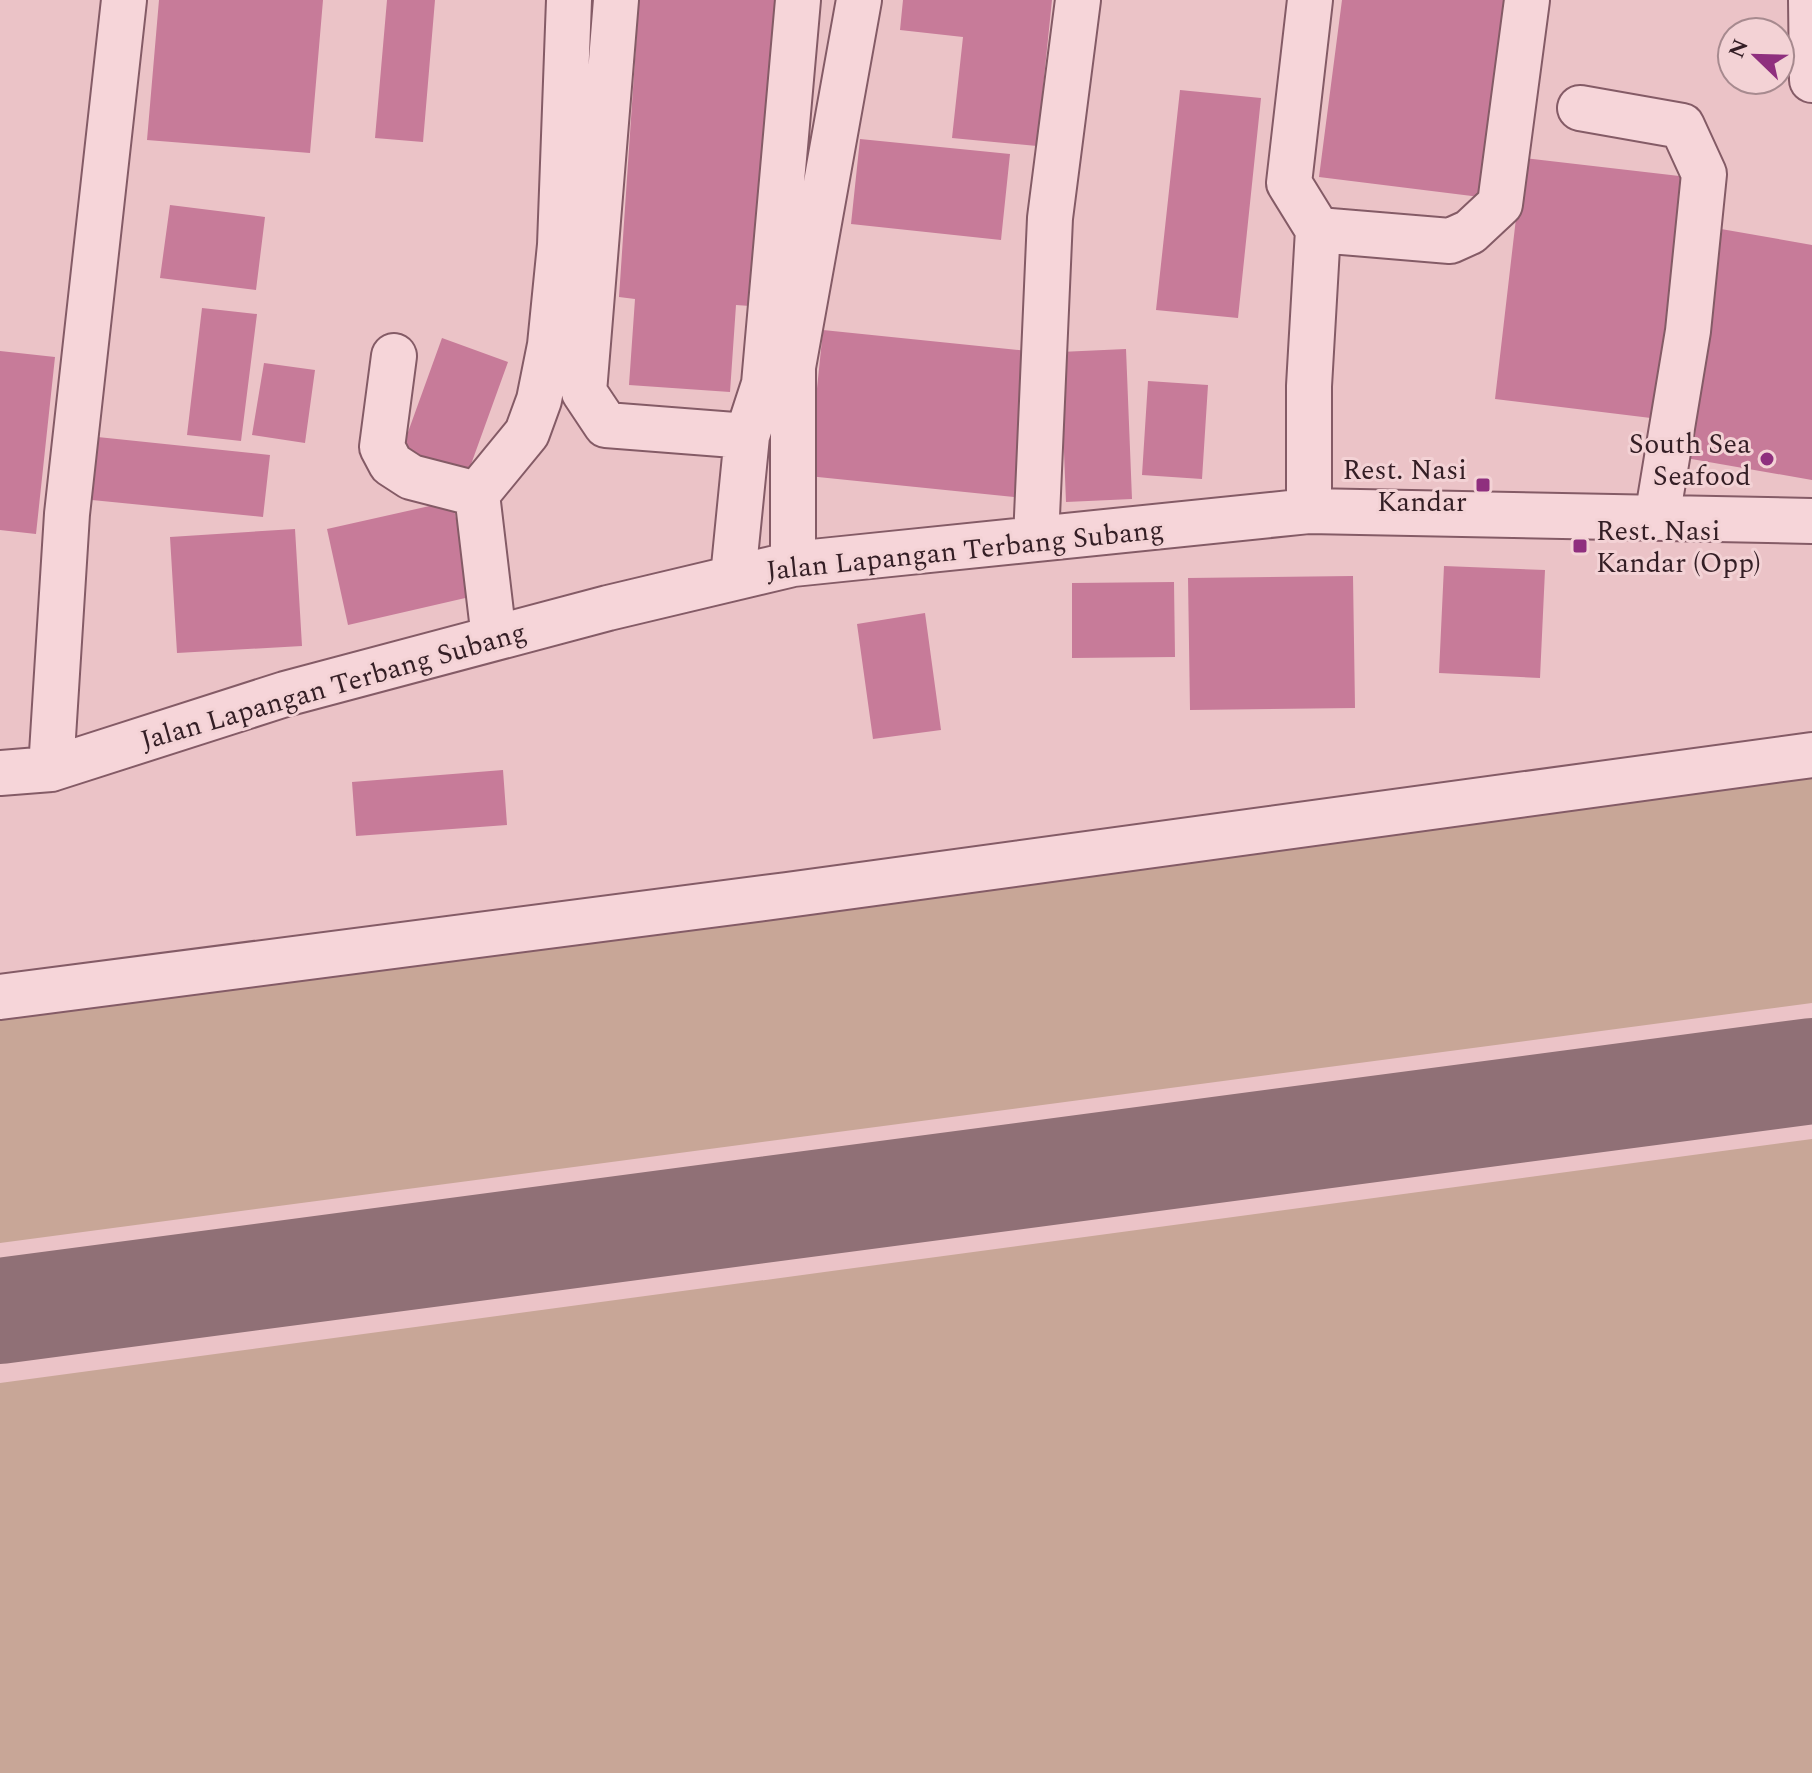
<svg xmlns="http://www.w3.org/2000/svg" width="1812" height="1773" viewBox="0 0 1812 1773" font-family="Spectral,serif">
<style>
.green{fill:#c8a697}
.lines{fill:none;stroke-linecap:round;stroke-linejoin:round}
.taxiway{stroke:#907076;stroke-width:106}
.building{fill:#c77b99}
.minor-casing{stroke:#845b66;stroke-width:48}
.minor{stroke:#f6d5d9;stroke-width:44}
.poi-dot{fill:#8f2f7e;stroke:#f3d2d5;stroke-width:3}
.labels{text-anchor:middle;stroke-width:6;stroke-linejoin:round;paint-order:stroke}
.poi-label{font-size:28px;fill:#341e25;stroke:#f3d2d5;text-anchor:end}
.street-label{font-size:28px;fill:#341e25;stroke:#f3d2d5}
</style>
<rect width="100%" height="100%" fill="#ebc3c7"/>
<path class="green" d="M1812 769V1003L0 1243V1004Z
M1812 1139V1773H0V1383Z"/>
<g class="lines">
<path class="taxiway" d="M0 1311 1812 1071"/>
</g>
<path class="building" d="M159 0H323L310 153 147 140Z
M387 0H435L423 142 375 138Z
M639 0H785L764 307 736 305 730 392 629 385 635 299 619 297Z
M903 0H1052L1037 146 952 138 963 37 900 30Z
M1342 0H1513L1488 198 1319 177Z
M1180 90 1261 98 1238 318 1156 310Z
M860 139 1010 154 1001 240 851 224Z
M1523 158 1688 177 1659 419 1495 399Z
M170 205 265 217 256 290 160 278Z
M1721 229 1812 245V480L1680 457Z
M202 308 257 314 241 441 187 435Z
M823 330 1029 351 1014 497 808 476Z
M442 338 508 362 465 481 399 457Z
M1126 349 1132 499 1066 502 1060 352Z
M0 351 55 357 36 534 0 530Z
M264 363 315 370 305 443 252 435Z
M1148 381 1208 385 1202 479 1142 475Z
M88 436 270 455 263 517 82 499Z
M452 501 474 596 348 625 327 529Z
M295 529 302 646 177 653 170 537Z
M1444 566 1545 570 1540 678 1439 673Z
M1353 576 1355 708 1190 710 1188 578Z
M1174 582 1175 657 1072 658V583Z
M925 613 941 730 873 739 857 624Z
M503 770 507 825 356 836 352 782Z"/>
<g class="lines">
<g class="minor-casing">
<path id="minor" d="M616 0 584 392 606 425 747 436 733 577
M1310 0 1289 183 1318 230 1450 241 1470 232 1500 204 1527 0
M1811 0 1812 80
M1580 108 1682 126 1704 174 1688 331 1657 518
M394 356 382 447 391 464 411 477 477 494
M747 436 764 384 798 0
M1309 511V386L1318 230
M1036 539 1050 218 1078 0
M793 564V367L859 0
M494 638 477 494 527 433 539 400 550 345 560 245 569 0
M51 769 67 514 124 0
M0 773 51 769 285 694 608 608 793 564 1309 511 1812 521
M0 997 787 895 1812 755"/>
</g>
<use href="#minor" class="minor"/>
</g>
<g class="poi-dot">
<circle cx="1767" cy="459" r="8"/>
<rect x="1475" y="477" width="16" height="16" rx="4"/>
<rect x="1572" y="538" width="16" height="16" rx="4"/>
</g>
<g class="labels">
<g class="poi-label">
<text x="1751" y="453">South Sea<tspan x="1751" dy="32">Seafood</tspan></text>
<text x="1467" y="479">Rest. Nasi<tspan x="1467" dy="32">Kandar</tspan></text>
<text x="1596" y="540" text-anchor="start">Rest. Nasi<tspan x="1596" dy="32">Kandar (Opp)</tspan></text>
</g>
<g class="street-label">
<text transform="translate(965 549) rotate(-6)" y="10">Jalan Lapangan Terbang Subang</text>
<text transform="translate(333 685) rotate(-16)" y="10">Jalan Lapangan Terbang Subang</text>
</g>
</g>
<g transform="translate(1756 56) rotate(293)"><circle r="38" fill="#f3d2d5" stroke="#a78a8f" stroke-width="2"/>
<path d="M0-6L14 30L0 20L-14 30Z" fill="#8f2f7e"/>
<text y="-12" font-size="22" font-weight="bold" text-anchor="middle" fill="#341e25">N</text>
</g>
</svg>
